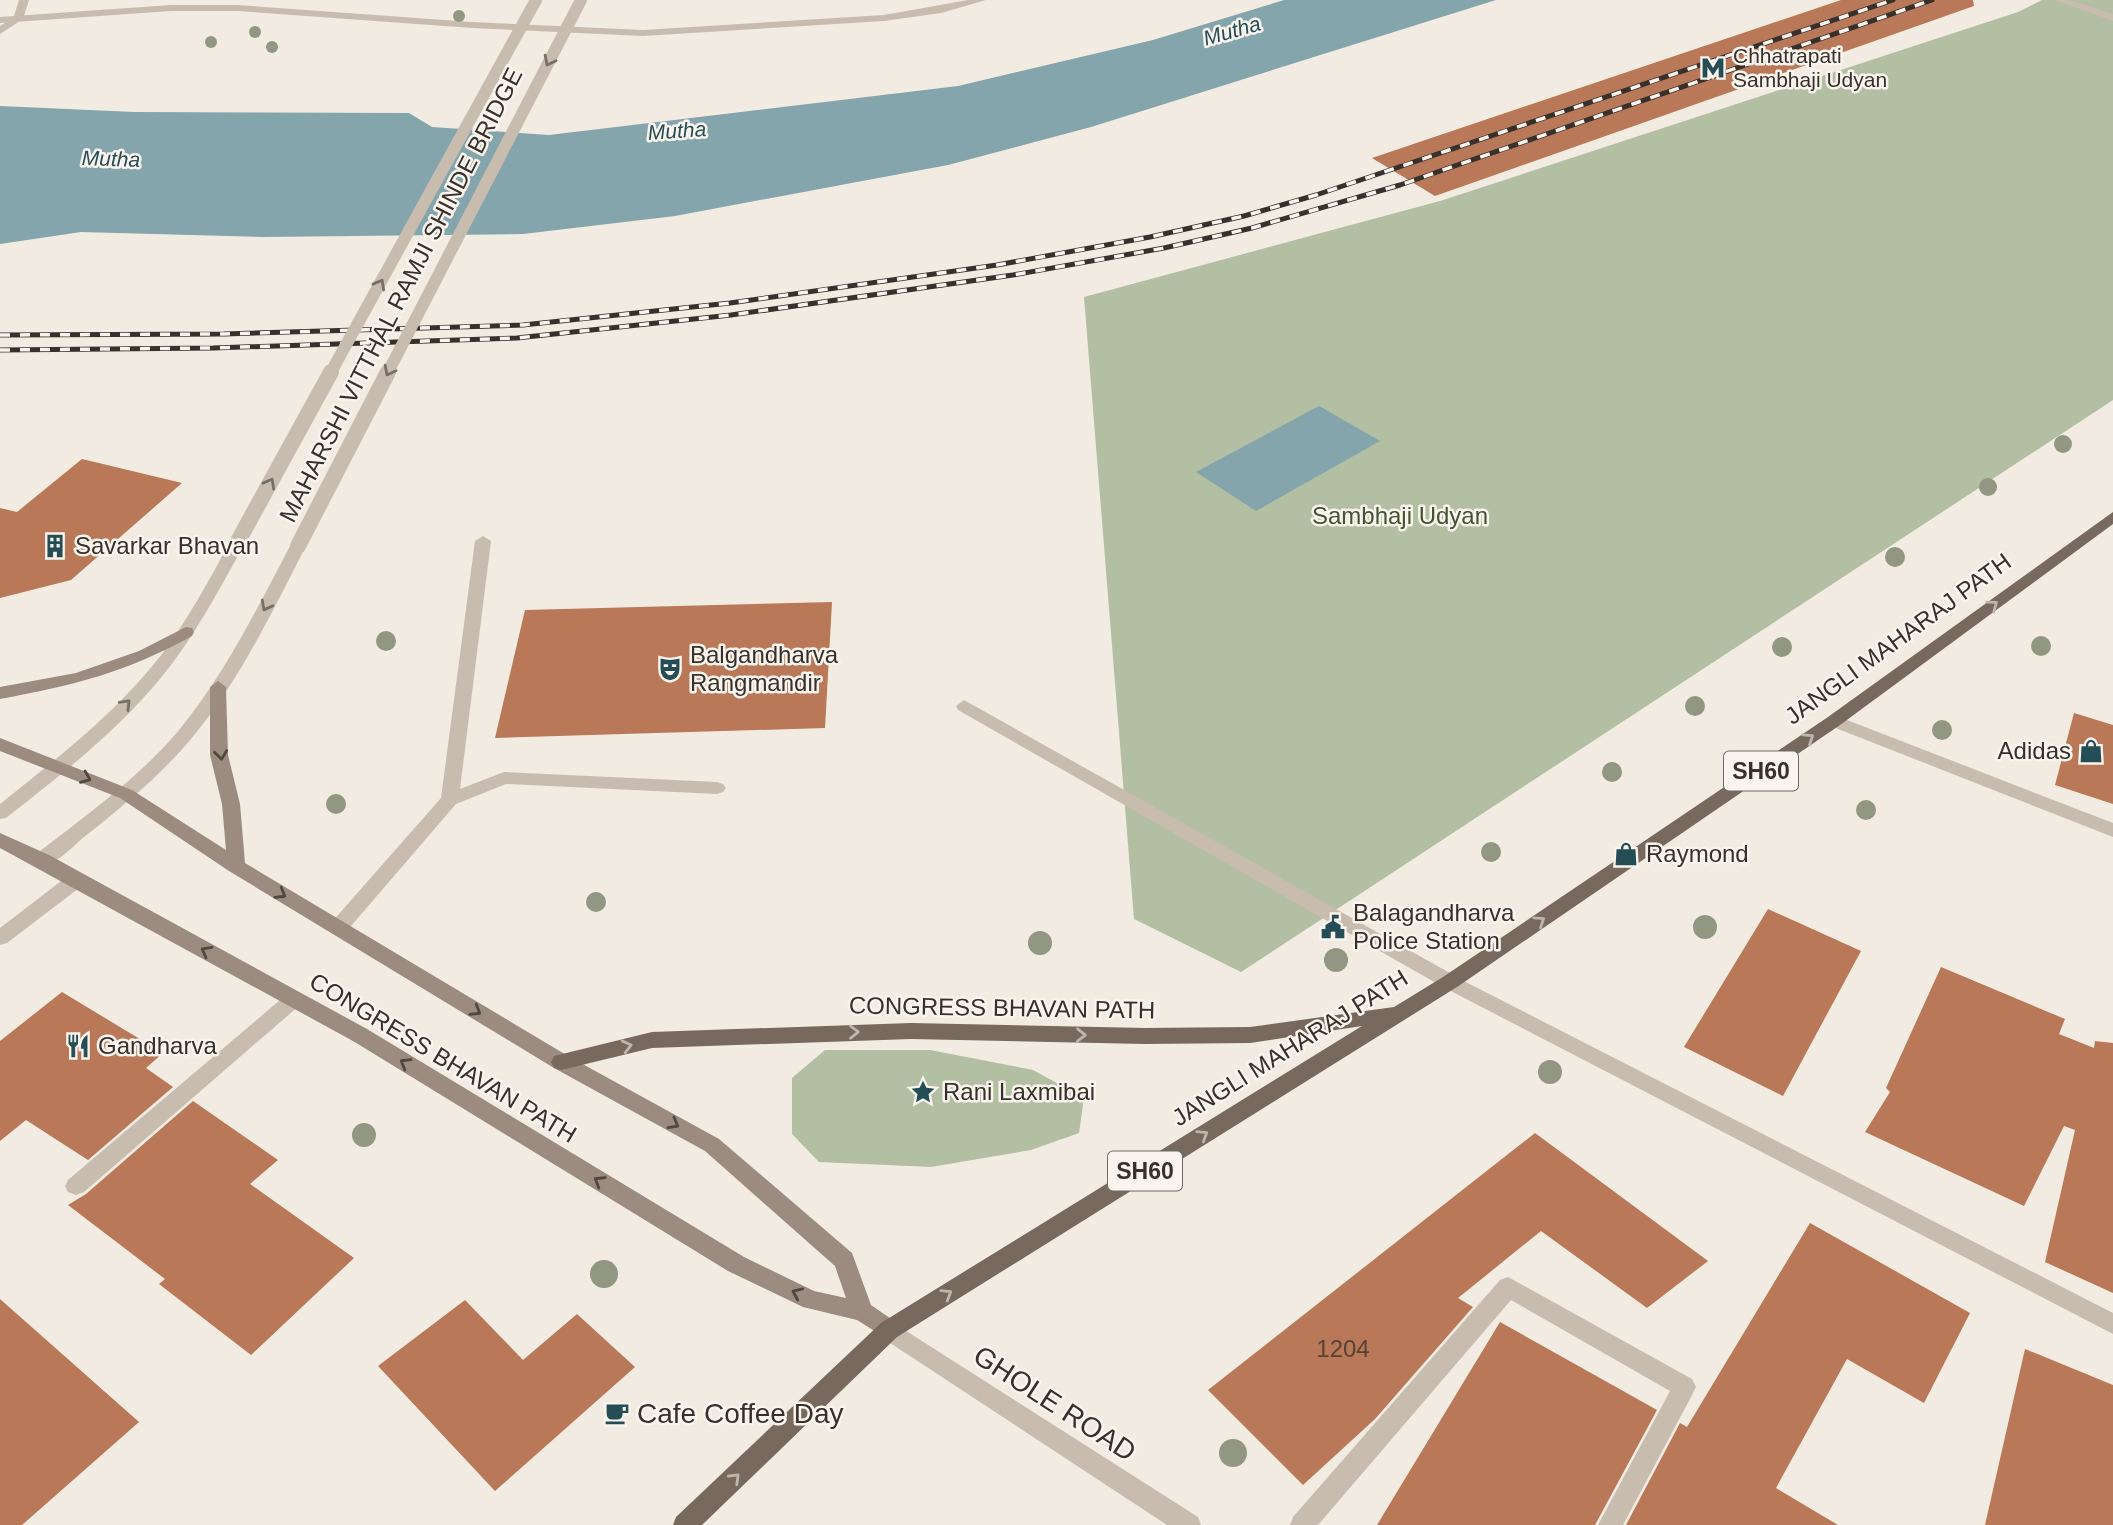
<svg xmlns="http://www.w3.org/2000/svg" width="2113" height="1525" viewBox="0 0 2113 1525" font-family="Arial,sans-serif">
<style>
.green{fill:#b2bfa2}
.water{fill:#83a5ab}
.building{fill:#b97857}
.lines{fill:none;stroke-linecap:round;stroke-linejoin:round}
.service{fill:#c8bcae;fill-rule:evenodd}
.pedestrian{fill:#c8bcae;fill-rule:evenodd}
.minor{fill:#c8bcae;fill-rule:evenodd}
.tertiary{fill:#c8bcae;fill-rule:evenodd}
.secondary{fill:#9b8c7f;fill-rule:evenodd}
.primary{fill:#77695e;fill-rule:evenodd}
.rail-casing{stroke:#37302b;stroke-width:5}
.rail{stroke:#f9f4ed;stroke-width:3.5;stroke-dasharray:10;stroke-linecap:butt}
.tertiary-bridge-far1{stroke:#c8bcae;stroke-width:12}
.tertiary-bridge{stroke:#c8bcae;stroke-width:16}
.tree{fill:#929781}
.oneway{stroke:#786f66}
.oneway2{stroke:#beb5ad}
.oneway3{stroke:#504740}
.labels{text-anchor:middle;stroke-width:5;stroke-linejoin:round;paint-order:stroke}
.far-water-label{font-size:21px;font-style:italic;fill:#254d55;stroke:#f9f4ed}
.far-poi-label{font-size:21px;fill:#37302b;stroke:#f9f4ed;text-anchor:start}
.shield{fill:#f9f4ed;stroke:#716b65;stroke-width:2}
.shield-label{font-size:23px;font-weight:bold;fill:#37302b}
.street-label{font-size:24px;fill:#37302b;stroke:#f9f4ed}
.park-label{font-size:24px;fill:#445332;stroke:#f9f4ed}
.poi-label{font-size:24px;fill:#37302b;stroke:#f9f4ed;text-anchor:start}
.near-number-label{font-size:24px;fill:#584236}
.near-street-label{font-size:28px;fill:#37302b;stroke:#f9f4ed}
.near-poi-label{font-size:28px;fill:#37302b;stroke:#f9f4ed;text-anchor:start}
</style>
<rect width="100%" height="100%" fill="#f1ebe1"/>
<path class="green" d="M2042 0H2113V400L1241 972 1134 919 1084 297 1440 201 2018 12Z
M825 1050H930L1033 1070 1084 1098 1079 1133 1031 1150 931 1167 819 1162 792 1134V1078Z"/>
<path class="water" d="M1284 0H1496L1091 127 948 165 675 216 523 234 262 237 81 232 0 244V106L134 112 409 113 432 127 549 135 958 86 1153 40Z
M1319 406 1380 441 1256 511 1196 472Z"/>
<path class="building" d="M1841 0H1973L1974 6 1435 196 1372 158Z
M82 459 182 483 71 580 0 598V508L17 512Z
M832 602 825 728 495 738 525 610Z
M2074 713 2113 725V804L2055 785Z
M1768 909 1861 951 1783 1096 1684 1047Z
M1941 967 2065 1019 2059 1034 2094 1048 2095 1041 2113 1043V1293L2045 1262 2075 1130 2064 1126 2024 1206 1865 1132 1890 1092 1886 1088Z
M62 992 163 1053 146 1068 173 1087 88 1160 26 1120 0 1141V1041Z
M193 1101 278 1160 250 1184 354 1258 251 1355 159 1284 165 1279 68 1205 86 1194Z
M1535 1133 1708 1261 1647 1308 1541 1231 1458 1298 1473 1307 1375 1419 1303 1485 1208 1390Z
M1810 1223 1970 1313 1924 1403 1847 1359 1776 1488 1838 1525H1626L1680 1423 1687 1427Z
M0 1299 139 1422 22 1525H0Z
M465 1300 523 1360 577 1314 635 1367 495 1491 378 1366Z
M1500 1322 1657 1410 1595 1525H1377Z
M2025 1349 2113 1385V1525H1985Z"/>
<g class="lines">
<path class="service" d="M14 17 23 19 0 34V26Z
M483 536 491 541 460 789 504 772 717 782 723 784 726 788 723 792 717 794 506 784 456 804 345 933 338 935 331 933 328 928 331 923 441 798 475 541Z
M964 700 1457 977 1460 982 1457 987 1450 990 1443 987 958 710 956 706Z
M76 873 83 875 85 880 83 885 7 943 0 945V928L69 875Z
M293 992 300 995 303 1000 300 1005 84 1192 76 1195 68 1192 65 1186 68 1180 286 995Z
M1508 1277 1692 1379 1696 1387 1692 1395 1623 1525H1598L1670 1391 1511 1300 1318 1525H1290L1293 1517 1500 1280Z"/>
<path class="pedestrian" d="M2055 0H2070L2113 14V21Z"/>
<path class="minor" d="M19 0H29L23 19 18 22 13 19Z
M1834 715 2113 823V837L1828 725 1825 721 1828 717Z
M1450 974 2113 1313V1334L1443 987 1440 982 1443 977Z"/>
<path class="tertiary" d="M968 0H986L941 13 884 21 643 36 472 28 238 11H171L0 23V17L171 5H238L472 22 643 30 884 15Z
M237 538 245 543C220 588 196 634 164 674 119 730 62 774 6 818L0 819V804C58 758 117 712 162 654 188 619 209 581 229 543Z
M298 541 306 546C272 612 239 682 191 739 160 776 122 807 84 837 72 847 52 870 35 865L33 860 35 855C85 816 139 778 180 729 225 673 257 609 290 546Z
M889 1320 1198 1517 1201 1525H1167L881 1337 878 1330 881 1323Z"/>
<path class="secondary" d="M186 627 192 628 194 632 192 636C125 673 74 685 0 699V687L76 673 139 651Z
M218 681 226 687 228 755 240 804 245 863 568 1056 719 1139 852 1253 871 1305 897 1323 900 1330 897 1337 889 1340 857 1320 803 1307 728 1271 353 1041 0 848V833L49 855 367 1029 744 1257 814 1291 846 1298 835 1266 705 1151 554 1068 229 871 120 798 0 751V738L132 790 226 850 222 804 210 755V687Z"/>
<path class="primary" d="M2113 512V524L1840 725 1457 987 897 1337 702 1525H673L676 1517 881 1323 1362 1026 1250 1043 1145 1044 911 1039 652 1048 561 1070 554 1068 551 1062 554 1056 652 1032 911 1023 1145 1028 1250 1027 1394 1007 1443 977 1828 717Z"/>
<g class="rail-casing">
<path id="rail" d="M0 335 224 334 523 325 730 303 997 265 1150 237 1244 216 1316 195 1893 0
M0 350 213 348 517 338 731 315 1013 275 1164 248 1252 228 1400 185 1932 0"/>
</g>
<use href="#rail" class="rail"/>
<path class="tertiary-bridge-far1" d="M330 374 536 0
M387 374 581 0"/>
<path class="tertiary-bridge" d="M237 543 331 372
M298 546 388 372"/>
</g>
<g class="tree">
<circle cx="459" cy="16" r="6"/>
<circle cx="255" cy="32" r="6"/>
<circle cx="211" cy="42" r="6"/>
<circle cx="272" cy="47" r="6"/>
<circle cx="2063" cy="444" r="9"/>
<circle cx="1988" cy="487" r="9"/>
<circle cx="1895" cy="557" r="10"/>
<circle cx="386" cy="641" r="10"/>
<circle cx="2041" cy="646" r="10"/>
<circle cx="1782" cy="647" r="10"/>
<circle cx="1695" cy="706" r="10"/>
<circle cx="1942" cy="730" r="10"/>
<circle cx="1612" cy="772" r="10"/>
<circle cx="336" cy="804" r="10"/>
<circle cx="1866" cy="810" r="10"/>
<circle cx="1491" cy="852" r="10"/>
<circle cx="596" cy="902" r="10"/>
<circle cx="1705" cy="927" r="12"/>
<circle cx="1040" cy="943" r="12"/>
<circle cx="1336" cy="960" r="12"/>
<circle cx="1550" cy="1072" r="12"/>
<circle cx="364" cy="1135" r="12"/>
<circle cx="604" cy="1274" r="14"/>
<circle cx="1233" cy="1453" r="14"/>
</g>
<defs><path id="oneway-chevron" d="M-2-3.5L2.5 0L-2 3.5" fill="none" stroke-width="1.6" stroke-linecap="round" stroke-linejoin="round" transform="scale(1.75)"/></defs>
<g class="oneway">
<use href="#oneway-chevron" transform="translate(549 61) rotate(117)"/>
<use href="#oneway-chevron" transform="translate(380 284) rotate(-61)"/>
<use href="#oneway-chevron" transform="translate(389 371) rotate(117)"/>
<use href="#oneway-chevron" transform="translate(270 483) rotate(-61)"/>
<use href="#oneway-chevron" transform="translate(266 606) rotate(118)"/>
<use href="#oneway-chevron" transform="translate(126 704) rotate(-46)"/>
</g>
<g class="oneway2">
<use href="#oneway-chevron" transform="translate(1993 605) rotate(-36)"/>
<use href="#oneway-chevron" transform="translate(1809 738) rotate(-34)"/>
<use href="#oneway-chevron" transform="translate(1540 921) rotate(-34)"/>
<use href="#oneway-chevron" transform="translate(854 1032) rotate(-1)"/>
<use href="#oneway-chevron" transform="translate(1081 1035) rotate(1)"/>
<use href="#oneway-chevron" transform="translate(627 1046) rotate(-14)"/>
<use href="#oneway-chevron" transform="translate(1203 1135) rotate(-32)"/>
<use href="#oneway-chevron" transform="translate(947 1294) rotate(-32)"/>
<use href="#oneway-chevron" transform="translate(735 1478) rotate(-44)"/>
</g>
<g class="oneway3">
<use href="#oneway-chevron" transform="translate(221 755) rotate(83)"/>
<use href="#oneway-chevron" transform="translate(86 778) rotate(22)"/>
<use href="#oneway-chevron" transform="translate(281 894) rotate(31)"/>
<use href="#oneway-chevron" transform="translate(206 951) rotate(-151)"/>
<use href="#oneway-chevron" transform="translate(476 1011) rotate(31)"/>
<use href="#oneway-chevron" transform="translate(405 1063) rotate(-149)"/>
<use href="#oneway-chevron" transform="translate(674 1124) rotate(29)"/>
<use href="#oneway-chevron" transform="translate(599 1181) rotate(-149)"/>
<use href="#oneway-chevron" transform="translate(797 1293) rotate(-156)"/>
</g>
<defs>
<g id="metro-bare" transform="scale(1.89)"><path d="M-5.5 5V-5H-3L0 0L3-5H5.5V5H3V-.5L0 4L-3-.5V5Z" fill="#254d55" stroke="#f9f4ed" stroke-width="2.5" paint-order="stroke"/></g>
<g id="building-bare" transform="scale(1.89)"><path d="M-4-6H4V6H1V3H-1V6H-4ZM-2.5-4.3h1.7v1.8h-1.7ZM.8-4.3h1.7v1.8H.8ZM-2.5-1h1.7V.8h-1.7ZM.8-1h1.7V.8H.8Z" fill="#254d55" stroke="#f9f4ed" stroke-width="2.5" paint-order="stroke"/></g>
<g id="theatre-bare" transform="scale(1.89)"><path d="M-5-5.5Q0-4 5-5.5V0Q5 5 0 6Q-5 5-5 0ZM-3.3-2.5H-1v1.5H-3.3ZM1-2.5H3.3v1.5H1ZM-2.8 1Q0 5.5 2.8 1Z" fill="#254d55" stroke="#f9f4ed" stroke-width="2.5" paint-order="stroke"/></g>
<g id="shop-bare" transform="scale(1.89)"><path d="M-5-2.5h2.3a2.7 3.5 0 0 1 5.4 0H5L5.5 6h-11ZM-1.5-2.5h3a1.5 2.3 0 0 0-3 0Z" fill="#254d55" stroke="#f9f4ed" stroke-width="2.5" paint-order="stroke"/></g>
<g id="civic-bare" transform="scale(1.89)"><path d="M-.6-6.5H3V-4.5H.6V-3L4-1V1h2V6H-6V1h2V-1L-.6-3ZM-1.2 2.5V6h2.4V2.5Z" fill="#254d55" stroke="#f9f4ed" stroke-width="2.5" paint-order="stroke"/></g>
<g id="restaurant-bare" transform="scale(1.89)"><path d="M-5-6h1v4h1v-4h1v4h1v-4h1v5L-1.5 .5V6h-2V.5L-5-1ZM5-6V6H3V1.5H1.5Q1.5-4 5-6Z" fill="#254d55" stroke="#f9f4ed" stroke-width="2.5" paint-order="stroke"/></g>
<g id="sight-bare" transform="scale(1.89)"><path d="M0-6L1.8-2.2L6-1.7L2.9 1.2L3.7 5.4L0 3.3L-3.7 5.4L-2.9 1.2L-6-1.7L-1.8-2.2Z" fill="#254d55" stroke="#f9f4ed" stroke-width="2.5" paint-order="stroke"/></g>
<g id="cafe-bare" transform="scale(1.89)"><path d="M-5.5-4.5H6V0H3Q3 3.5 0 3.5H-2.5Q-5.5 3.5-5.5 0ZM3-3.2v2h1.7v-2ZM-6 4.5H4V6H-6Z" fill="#254d55" stroke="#f9f4ed" stroke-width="2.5" paint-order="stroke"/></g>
</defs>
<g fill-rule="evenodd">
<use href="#metro-bare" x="1713" y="68"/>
<use href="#building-bare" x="55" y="546"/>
<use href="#theatre-bare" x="670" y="669"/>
<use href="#shop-bare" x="2091" y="751"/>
<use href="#shop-bare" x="1626" y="854"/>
<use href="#civic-bare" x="1333" y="927"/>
<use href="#restaurant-bare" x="78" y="1046"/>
<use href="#sight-bare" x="923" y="1092"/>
<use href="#cafe-bare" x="617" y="1413"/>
</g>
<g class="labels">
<g class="far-water-label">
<text transform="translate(1232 31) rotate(-16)" y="7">Mutha</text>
<text transform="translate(677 131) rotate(-4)" y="7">Mutha</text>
<text transform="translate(111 159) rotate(2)" y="7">Mutha</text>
</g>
<g class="far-poi-label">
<text x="1733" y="63">Chhatrapati<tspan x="1733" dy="24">Sambhaji Udyan</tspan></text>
</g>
<g class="shield">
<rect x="1724" y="751.5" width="74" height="39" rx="5"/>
<rect x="1108" y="1151.5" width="74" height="39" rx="5"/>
</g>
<g class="shield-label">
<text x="1761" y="779">SH60</text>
<text x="1145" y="1179">SH60</text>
</g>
<g class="street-label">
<text transform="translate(401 295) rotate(-63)" y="8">MAHARSHI VITTHAL RAMJI SHINDE BRIDGE</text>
<text transform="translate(1898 639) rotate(-36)" y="8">JANGLI MAHARAJ PATH</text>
<text transform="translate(1002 1008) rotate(1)" y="8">CONGRESS BHAVAN PATH</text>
<text transform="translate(1290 1048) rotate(-32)" y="8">JANGLI MAHARAJ PATH</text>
<text transform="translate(443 1058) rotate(31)" y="8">CONGRESS BHAVAN PATH</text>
</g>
<g class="park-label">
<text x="1400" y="524">Sambhaji Udyan</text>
</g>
<g class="poi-label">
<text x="75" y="554">Savarkar Bhavan</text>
<text x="690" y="663">Balgandharva<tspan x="690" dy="28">Rangmandir</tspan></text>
<text x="2071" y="759" text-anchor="end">Adidas</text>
<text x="1646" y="862">Raymond</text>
<text x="1353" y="921">Balagandharva<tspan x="1353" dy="28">Police Station</tspan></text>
<text x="98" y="1054">Gandharva</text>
<text x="943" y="1100">Rani Laxmibai</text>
</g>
<g class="near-number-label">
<text x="1343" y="1357">1204</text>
</g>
<g class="near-street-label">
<text transform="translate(1055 1403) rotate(33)" y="10">GHOLE ROAD</text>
</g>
<g class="near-poi-label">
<text x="637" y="1423">Cafe Coffee Day</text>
</g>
</g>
</svg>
